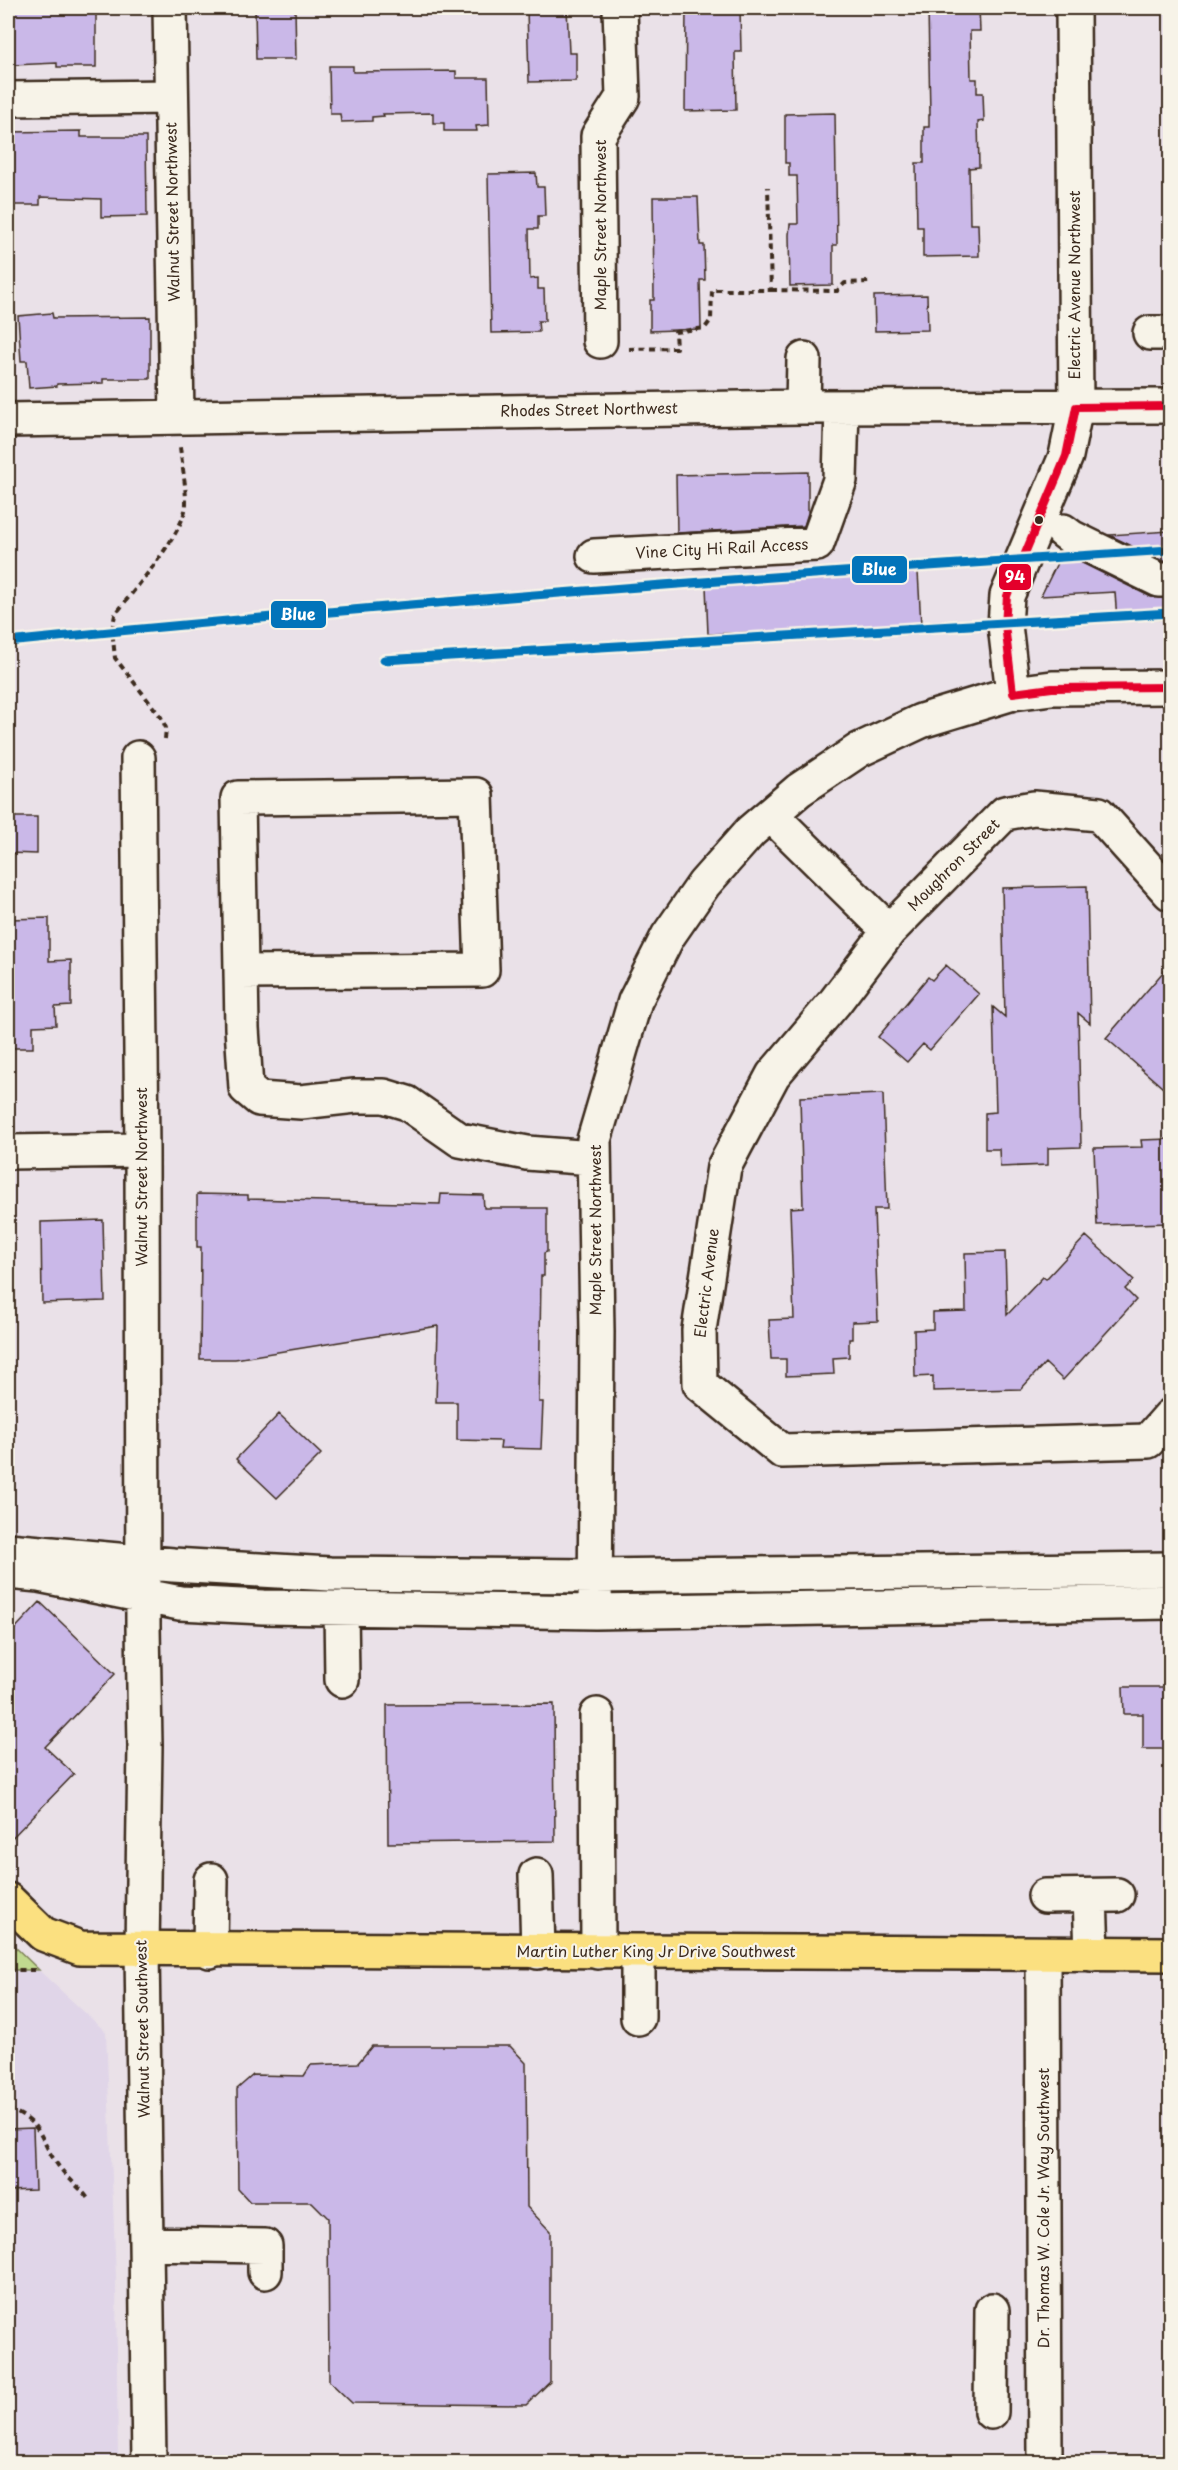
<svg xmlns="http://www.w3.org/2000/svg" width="1178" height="2470" viewBox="0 0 1178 2470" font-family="'Playpen Sans',sans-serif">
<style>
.built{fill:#e0d5e8}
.green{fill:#c0d98f;stroke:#7e8256;stroke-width:1.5}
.building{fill:#cab8e8;stroke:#3b2a1e;stroke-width:1.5}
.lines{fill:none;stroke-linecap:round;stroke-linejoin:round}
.minor-casing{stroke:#3b2a1e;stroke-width:38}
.major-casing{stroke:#3b2a1e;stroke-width:38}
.path{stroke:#3b2a1e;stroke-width:4;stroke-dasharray:6 4.5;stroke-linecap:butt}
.minor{stroke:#f7f3e8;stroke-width:33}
.major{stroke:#fbe080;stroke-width:33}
.bus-1-casing{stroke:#f7f3e8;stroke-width:12}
.bus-1{stroke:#e4002b;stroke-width:8}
.metro-1-casing{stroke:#f7f3e8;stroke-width:14}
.metro-1{stroke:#0274ba;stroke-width:9}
.bus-dot{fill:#3b2a1e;stroke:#f7f3e8;stroke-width:2}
.labels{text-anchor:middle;stroke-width:4.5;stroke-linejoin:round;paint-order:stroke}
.street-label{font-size:15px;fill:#3b2a1e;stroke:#f7f3e8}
.line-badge{stroke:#f7f3e8;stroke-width:2}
.badge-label{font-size:16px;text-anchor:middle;font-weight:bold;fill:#fff}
</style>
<rect width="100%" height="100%" fill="#eae1e8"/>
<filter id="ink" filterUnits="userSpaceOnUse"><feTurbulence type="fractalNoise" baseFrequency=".0167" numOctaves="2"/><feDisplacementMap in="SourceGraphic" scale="12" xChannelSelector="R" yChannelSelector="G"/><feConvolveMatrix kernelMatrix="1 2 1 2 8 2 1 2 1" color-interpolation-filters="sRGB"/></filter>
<g filter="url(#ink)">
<path class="built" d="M8 1942 106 2032 116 2278 118 2462H8Z"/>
<path class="green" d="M8 1940 39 1970H8Z"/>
<path class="building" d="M11 8H96V67H57V63L13 65Z
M255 8H295L296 59H256Z
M527 8H567L569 53H576V81L529 82Z
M686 8H740L741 52H735L736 110 685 111Z
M928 8H979L980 31H970L971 79H977V93H983L984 121 978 122 979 167 969 168 970 224H978L979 256 923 257V227H917L916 163H924V127H929V115H930Z
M329 66H353V72L456 71V78H488L489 125 476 126 477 131H444V123H433V113L383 114 384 116 372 117V121L341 122 340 114H330Z
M835 113 837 245H833V285L790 286 789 235 790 224H798L797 176H789V163H785V114Z
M81 131V137H146L147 216 101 217V199L40 197V205H8V132Z
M536 173 537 187H544L545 216H538V229H529L530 279 538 278V289H544L545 321H538L539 332 491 333 488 174Z
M653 197H698L700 245H704L705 280H700L701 329 650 331V300H654Z
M927 295 928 330 875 331 874 296Z
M52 313 53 318 150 317V379H103V383L57 384V386L29 388 27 361H21L18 316Z
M808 472V513L804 526 677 533 676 475Z
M1170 531V561H1163L1109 535Z
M1062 553 1151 597 1170 599V619L1117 621 1115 592 1041 596Z
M918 572 921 625 708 634 706 586Z
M8 817H37V854L8 853Z
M1087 886 1090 1023 1078 1013 1081 1147 1048 1148V1165L1000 1167 999 1149H985V1113L996 1112 993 1007 1005 1017 1002 888Z
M49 918V961L71 960V1006L55 1007 56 1025 33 1026V1048H8V919Z
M1170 964V1094L1106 1038Z
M946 965 979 994 930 1050 923 1044 907 1062 878 1037 928 977 932 980Z
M883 1094 887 1209H874L878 1321 852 1322V1339H849V1357L833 1358 834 1374 786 1376V1359H771L769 1320 794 1319 790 1208 803 1207 800 1097Z
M1170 1139V1223L1097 1225 1094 1148 1142 1147 1141 1140Z
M197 1194 248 1195V1199L440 1204 441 1194 483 1195 484 1208H547V1252L544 1253V1276H541L539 1402H543L541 1449 500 1448 501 1441 457 1440V1402H436L438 1326 235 1359H200L201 1247H197Z
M103 1220 105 1301 42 1303 41 1222Z
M1086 1236 1134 1280 1125 1289 1136 1300 1063 1380 1045 1363 1021 1389 933 1391V1376L915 1377 914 1330 933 1329V1312L966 1311 965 1253 1005 1252 1007 1315 1043 1277 1046 1279Z
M279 1414 321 1454 277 1498 236 1459Z
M40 1602 115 1674 45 1747 74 1774 8 1842V1636Z
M1123 1687H1170V1749H1143V1714H1124Z
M554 1704 555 1841 388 1843 387 1705Z
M372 2046H510L526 2063 527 2207 550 2231V2382L526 2405 352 2403 329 2381 328 2218 312 2202H250L238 2189 237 2089 253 2075 304 2076 311 2065 358 2063Z
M33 2128 35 2190 8 2191V2129Z"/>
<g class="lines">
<g class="minor-casing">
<path id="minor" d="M170 8 177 417
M8 99 171 97
M1150 333H1170
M600 341 598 136 623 97 620 8
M803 407 804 359
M8 420 803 407 1170 406
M1063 531 1071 537 1159 580H1170
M594 556 817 544 840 480 842 407
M1013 693 1005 625 1007 596 1066 456 1076 407 1073 8
M138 758 142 1150 143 1626 145 1746 142 1950 149 2462
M771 815 889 931
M1170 893 1099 814 1034 808 1005 813 889 931 835 1002 773 1075 724 1167 699 1330 700 1384 782 1451 1148 1441 1170 1416
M242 972 482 970 476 795 238 798 242 1028 246 1088 259 1099 301 1102 355 1096H384L407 1103 460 1140 527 1153 593 1158
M8 1152 142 1150
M8 1550 173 1565 330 1574 595 1576 1170 1569
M8 1572 39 1575 180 1603 263 1607 595 1612 1170 1602
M341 1608 342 1680
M595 1612 597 1332 594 1140 635 1001 668 936 704 884 751 831 799 790 859 750 921 721 1013 693 1052 688 1170 687
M597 1715 598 1952
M536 1875 538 1952
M1045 1896 1117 1895
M1090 1896 1092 1954
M210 1951 211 1880
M638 1952V2018
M1043 1954 1045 2462
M146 2244 265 2246V2272
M991 2412 992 2310"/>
</g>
<g class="major-casing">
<path id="major" d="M8 1900 43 1934 80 1948 1170 1954"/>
</g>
<path class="path" d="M771 290 837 291 845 283 871 282
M629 349 676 348 675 332 705 328 711 320 712 290H771L768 187
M165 739 166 728 161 717 115 658 112 629 115 615C133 590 186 532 186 503 186 485 182 465 180 447
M8 1970H39
M8 2109C46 2124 38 2140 60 2168 69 2180 81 2188 89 2200"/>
<use href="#minor" class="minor"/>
<use href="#major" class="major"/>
<g class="bus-1-casing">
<path id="bus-1" d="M1170 406 1076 407 1066 456 1007 596 1005 625 1013 693 1052 688 1170 687"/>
</g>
<use href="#bus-1" class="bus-1"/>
<g class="metro-1-casing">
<path id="metro-1" d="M8 642C395 603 782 575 1170 550
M384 660 1170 613"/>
</g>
<use href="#metro-1" class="metro-1"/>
</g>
</g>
<circle class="bus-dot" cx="1039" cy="520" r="5"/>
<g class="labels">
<g class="street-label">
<text transform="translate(173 212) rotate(-91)" y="5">Walnut Street Northwest</text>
<text transform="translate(601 225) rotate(-90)" y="5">Maple Street Northwest</text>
<text transform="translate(1075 285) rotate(-90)" y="5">Electric Avenue Northwest</text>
<text transform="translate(589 410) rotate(-1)" y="5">Rhodes Street Northwest</text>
<text transform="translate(722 549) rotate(-3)" y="5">Vine City Hi Rail Access</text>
<text transform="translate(954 865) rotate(-45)" y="5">Moughron Street</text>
<text transform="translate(142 1177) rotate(-90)" y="5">Walnut Street Northwest</text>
<text transform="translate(596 1230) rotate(-90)" y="5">Maple Street Northwest</text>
<text transform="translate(707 1283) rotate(-83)" y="5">Electric Avenue</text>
<text x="656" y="1957">Martin Luther King Jr Drive Southwest</text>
<text transform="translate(143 2029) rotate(-91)" y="5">Walnut Street Southwest</text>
<text transform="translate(1044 2208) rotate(-90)" y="5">Dr. Thomas W. Cole Jr. Way Southwest</text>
</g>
</g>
<g class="line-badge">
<rect x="851" y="555" width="57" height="29" rx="6" fill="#0274ba"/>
<rect x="998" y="563" width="34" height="28" rx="6" fill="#e4002b"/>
<rect x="270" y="600" width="57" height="29" rx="6" fill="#0274ba"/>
</g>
<g class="badge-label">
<text x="879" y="575">Blue</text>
<text x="1015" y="583">94</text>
<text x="298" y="620">Blue</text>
</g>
<rect width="1178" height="2470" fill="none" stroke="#f7f3e8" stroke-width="30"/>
<rect x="15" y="15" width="1148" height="2440" fill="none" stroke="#3b2a1e" stroke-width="2" filter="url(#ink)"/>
</svg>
